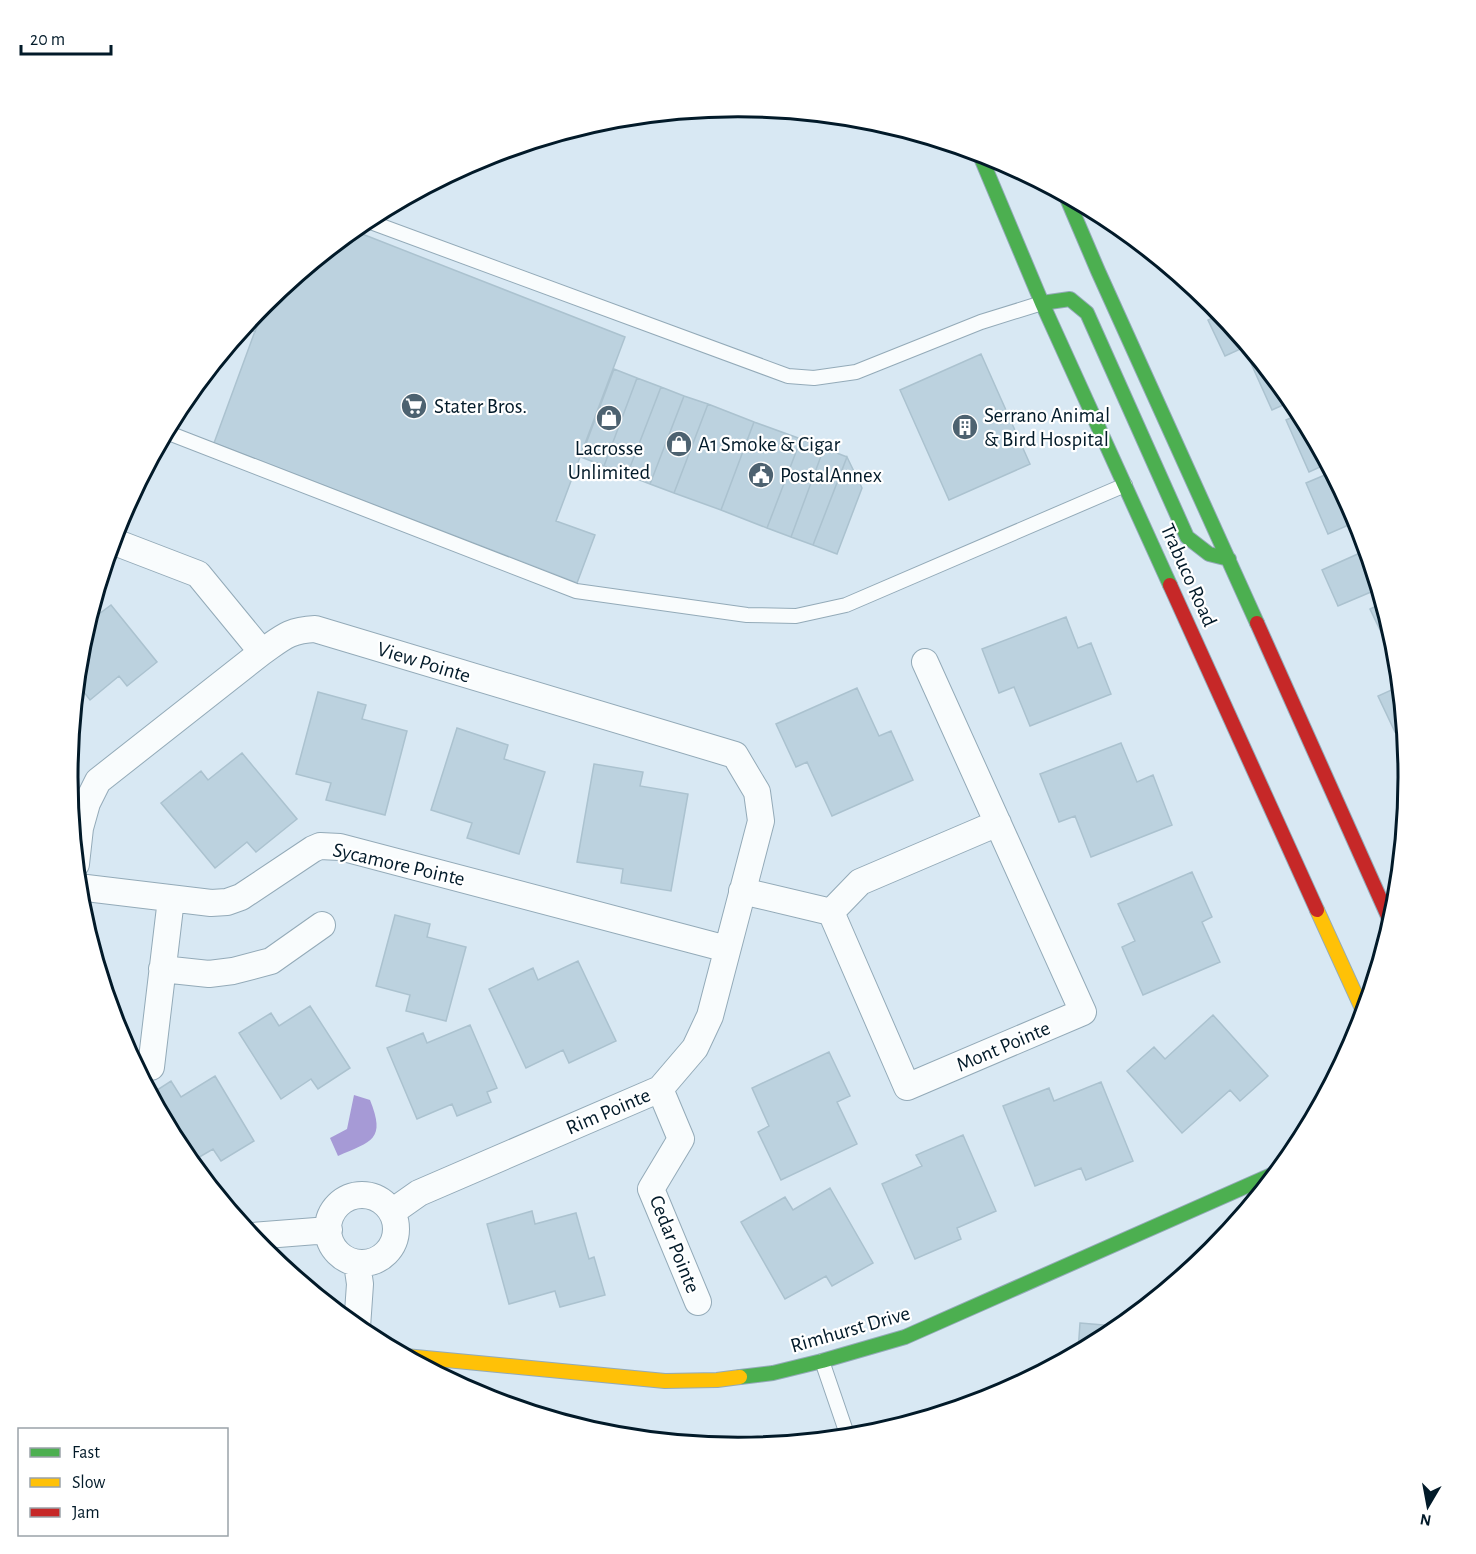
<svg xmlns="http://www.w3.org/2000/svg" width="1476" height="1554" viewBox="0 0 1476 1554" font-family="'Alegreya Sans',sans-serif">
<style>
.water{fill:#a69ad6}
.building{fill:#bcd2df;stroke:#abc2cf;stroke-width:1.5}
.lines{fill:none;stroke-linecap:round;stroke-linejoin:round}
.lane-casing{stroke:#93aab8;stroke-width:16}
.street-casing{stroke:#93aab8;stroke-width:28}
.fast-casing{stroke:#93aab8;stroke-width:16}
.slow-casing{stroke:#93aab8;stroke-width:16}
.jam-casing{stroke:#93aab8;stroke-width:16}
.lane{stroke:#f9fcfd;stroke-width:14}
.street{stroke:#f9fcfd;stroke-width:26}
.fast{stroke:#4caf50;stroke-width:14}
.slow{stroke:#ffc107;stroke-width:14}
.jam{stroke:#c62828;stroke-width:14}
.labels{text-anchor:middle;stroke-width:4.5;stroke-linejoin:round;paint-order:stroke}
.poi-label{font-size:21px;fill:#021a29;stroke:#fff;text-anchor:start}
.street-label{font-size:21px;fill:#021a29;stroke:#fff}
.rim{fill:none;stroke:#021a29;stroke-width:3}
</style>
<rect width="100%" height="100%" fill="#d8e8f3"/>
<path class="water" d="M354 1095 370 1100C386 1140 372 1141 338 1156L330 1138 347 1129Z"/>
<path class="building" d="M352 230 625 337 556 521 595 535 577 583 214 443 266 301Z
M266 301 255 332 243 328 264 303Z
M1221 314 1247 346 1225 356 1208 320Z
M981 354 1030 464 949 500 900 390Z
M1256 356 1292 401 1272 410 1249 359Z
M614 369 637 378 604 466 581 457Z
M637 378 661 387 627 475 604 466Z
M661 387 684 396 650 484 627 475Z
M684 396 708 404 674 493 650 484Z
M708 404 754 422 721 510 674 493Z
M1300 414 1327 464 1309 472 1286 420Z
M754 422 801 439 767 528 721 510Z
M801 439 824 448 791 537 767 528Z
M824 448 847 457 813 545 791 537Z
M847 457 862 488 837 554 813 545Z
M1332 472 1358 521 1328 534 1306 483Z
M1361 534 1378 589 1338 606 1322 570 1360 553 1353 537Z
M1382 603 1396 647 1397 657 1394 659 1370 609Z
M111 605 157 662 127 686 119 676 90 700 77 683 80 646 87 623Z
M1066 617 1078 648 1091 643 1111 694 1030 726 1014 687 999 693 982 649Z
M1400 686 1404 728 1395 732 1378 696Z
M857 688 879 736 891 731 913 780 832 816 807 762 796 767 776 724Z
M318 692 366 705 362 719 407 731 385 815 326 800 331 783 296 774Z
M457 728 508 745 504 759 545 772 519 854 467 838 472 823 431 810Z
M1121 743 1137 782 1153 775 1172 825 1091 857 1075 816 1059 822 1040 774Z
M242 753 297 819 256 852 247 842 215 868 161 803 201 771 208 780Z
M594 764 643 772 640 786 688 794 671 891 621 883 623 869 577 862Z
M1192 872 1212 917 1202 922 1220 962 1143 995 1122 947 1135 941 1118 904Z
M395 915 430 924 427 937 466 947 446 1021 406 1011 410 995 376 986Z
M578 961 616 1041 569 1063 563 1050 526 1068 489 989 533 968 538 980Z
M310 1006 350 1068 318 1089 311 1079 281 1099 239 1033 271 1013 279 1026Z
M1213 1015 1268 1076 1240 1101 1230 1090 1182 1133 1127 1071 1154 1047 1165 1059Z
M470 1025 497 1088 487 1092 491 1102 457 1116 452 1104 417 1119 387 1048 423 1033 427 1043Z
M829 1052 850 1096 837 1102 857 1144 781 1180 758 1132 769 1126 752 1088Z
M215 1076 254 1141 221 1161 213 1149 191 1162 180 1149 151 1094 171 1081 181 1097Z
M1101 1082 1133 1161 1086 1180 1081 1168 1035 1186 1003 1106 1049 1088 1054 1101Z
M963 1135 996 1211 957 1228 961 1239 915 1259 882 1184 922 1166 916 1155Z
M830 1188 873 1263 832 1286 826 1276 785 1299 741 1222 785 1197 793 1210Z
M532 1211 535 1224 576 1213 589 1259 594 1257 605 1295 560 1307 555 1291 509 1304 487 1224Z
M1080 1323 1115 1326V1331L1078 1352Z"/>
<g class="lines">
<g class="lane-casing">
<path id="lane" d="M365 220 788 376 814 378 856 372 981 322 1042 303
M166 432 576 591 747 615 796 616 846 605 1125 485
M822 1361 848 1437"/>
</g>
<g class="street-casing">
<path id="street" d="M112 541 198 574 262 652
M76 864 80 828 87 803 98 781 262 652C282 638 289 630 315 629L735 755 757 792 761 821 710 1016 695 1048 660 1089 419 1193 392 1212
M78 887 211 903 227 902 241 897 313 849 320 846 340 847 727 949
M742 891 831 912 907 1087 1083 1012 925 662
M831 912 860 882 998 823
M162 969 209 974 233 971 271 961 322 925
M151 1067 171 899
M660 1089 681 1139 651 1189 698 1302
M328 1229a34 34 0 1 1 68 0a34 34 0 1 1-68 0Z
M252 1236 329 1230
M357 1327 360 1284 357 1263"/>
</g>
<g class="fast-casing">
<path id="fast" d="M979 153 1042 303 1170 585
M1066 196 1098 271 1257 623
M1042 303 1070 299 1087 313 1187 537 1209 554 1229 559
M740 1377 773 1373 822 1361 905 1337 1276 1173"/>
</g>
<g class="slow-casing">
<path id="slow" d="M1317 910 1364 1013
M405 1356 665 1381 717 1380 740 1377"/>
</g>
<g class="jam-casing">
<path id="jam" d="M1170 585 1317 910
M1257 623 1391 923"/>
</g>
<use href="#lane" class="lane"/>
<use href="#street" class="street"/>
<use href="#fast" class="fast"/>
<use href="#slow" class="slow"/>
<use href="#jam" class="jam"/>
</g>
<defs>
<g id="supermarket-disc" transform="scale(1.35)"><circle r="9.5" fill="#4d6270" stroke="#fff"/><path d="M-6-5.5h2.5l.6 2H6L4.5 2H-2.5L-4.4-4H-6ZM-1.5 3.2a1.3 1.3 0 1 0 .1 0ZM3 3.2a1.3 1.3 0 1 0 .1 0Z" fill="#fff"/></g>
<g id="shop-disc" transform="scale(1.35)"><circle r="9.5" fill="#4d6270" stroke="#fff"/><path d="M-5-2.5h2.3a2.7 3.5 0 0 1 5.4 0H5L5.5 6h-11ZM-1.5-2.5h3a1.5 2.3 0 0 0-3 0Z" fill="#fff"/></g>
<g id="building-disc" transform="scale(1.35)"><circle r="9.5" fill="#4d6270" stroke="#fff"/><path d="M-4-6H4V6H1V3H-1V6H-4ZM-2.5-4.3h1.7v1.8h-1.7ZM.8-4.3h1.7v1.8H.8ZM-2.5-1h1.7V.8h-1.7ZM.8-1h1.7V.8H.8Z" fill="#fff"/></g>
<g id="civic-disc" transform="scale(1.35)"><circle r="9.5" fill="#4d6270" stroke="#fff"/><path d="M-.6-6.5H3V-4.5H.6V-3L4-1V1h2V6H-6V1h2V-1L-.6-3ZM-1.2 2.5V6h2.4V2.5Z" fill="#fff"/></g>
</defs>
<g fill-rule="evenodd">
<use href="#supermarket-disc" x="414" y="406"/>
<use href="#shop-disc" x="609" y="418"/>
<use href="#building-disc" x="965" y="427"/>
<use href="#shop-disc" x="679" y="444"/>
<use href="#civic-disc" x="761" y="475"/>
</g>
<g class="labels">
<g class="poi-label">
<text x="434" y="413">Stater Bros.</text>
<text x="984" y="422">Serrano Animal<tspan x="984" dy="24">&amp; Bird Hospital</tspan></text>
<text x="698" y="451">A1 Smoke &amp; Cigar</text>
<text x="609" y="455" text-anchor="middle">Lacrosse<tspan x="609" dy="24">Unlimited</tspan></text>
<text x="780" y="482">PostalAnnex</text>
</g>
<g class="street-label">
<text transform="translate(1189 575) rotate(66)" y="7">Trabuco Road</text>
<text transform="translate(424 662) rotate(17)" y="7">View Pointe</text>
<text transform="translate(399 864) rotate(13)" y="7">Sycamore Pointe</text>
<text transform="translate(1003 1046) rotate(-23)" y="7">Mont Pointe</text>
<text transform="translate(608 1111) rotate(-23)" y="7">Rim Pointe</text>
<text transform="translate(675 1244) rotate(68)" y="7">Cedar Pointe</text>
<text transform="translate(850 1329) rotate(-16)" y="7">Rimhurst Drive</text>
</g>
</g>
<path d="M0 0H1476V1554H0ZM78 777a660 660 0 1 1 1320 0a660 660 0 1 1-1320 0Z" fill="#fff" fill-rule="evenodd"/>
<path class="rim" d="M78 777a660 660 0 1 1 1320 0a660 660 0 1 1-1320 0Z"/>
<rect x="18" y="1428" width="210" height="108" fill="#ffffff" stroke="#9aa3a9" stroke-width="1.5"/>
<rect x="30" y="1448" width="30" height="9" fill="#4caf50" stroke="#9aa3a9" stroke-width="1.5"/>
<text x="72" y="1458" font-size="18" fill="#021a29">Fast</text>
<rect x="30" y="1478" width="30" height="9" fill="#ffc107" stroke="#9aa3a9" stroke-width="1.5"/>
<text x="72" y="1488" font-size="18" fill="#021a29">Slow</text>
<rect x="30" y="1508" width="30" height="9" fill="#c62828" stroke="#9aa3a9" stroke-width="1.5"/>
<text x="72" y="1518" font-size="18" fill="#021a29">Jam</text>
<g transform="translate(1428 1506) rotate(190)" stroke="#ffffff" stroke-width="4.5" paint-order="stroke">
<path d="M0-4.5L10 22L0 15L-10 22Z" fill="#021a29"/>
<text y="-9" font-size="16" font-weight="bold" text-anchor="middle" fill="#021a29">N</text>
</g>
<path d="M21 45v9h90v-9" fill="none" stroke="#021a29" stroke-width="3"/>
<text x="30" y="45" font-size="18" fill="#021a29" stroke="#ffffff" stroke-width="4.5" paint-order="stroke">20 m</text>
</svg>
